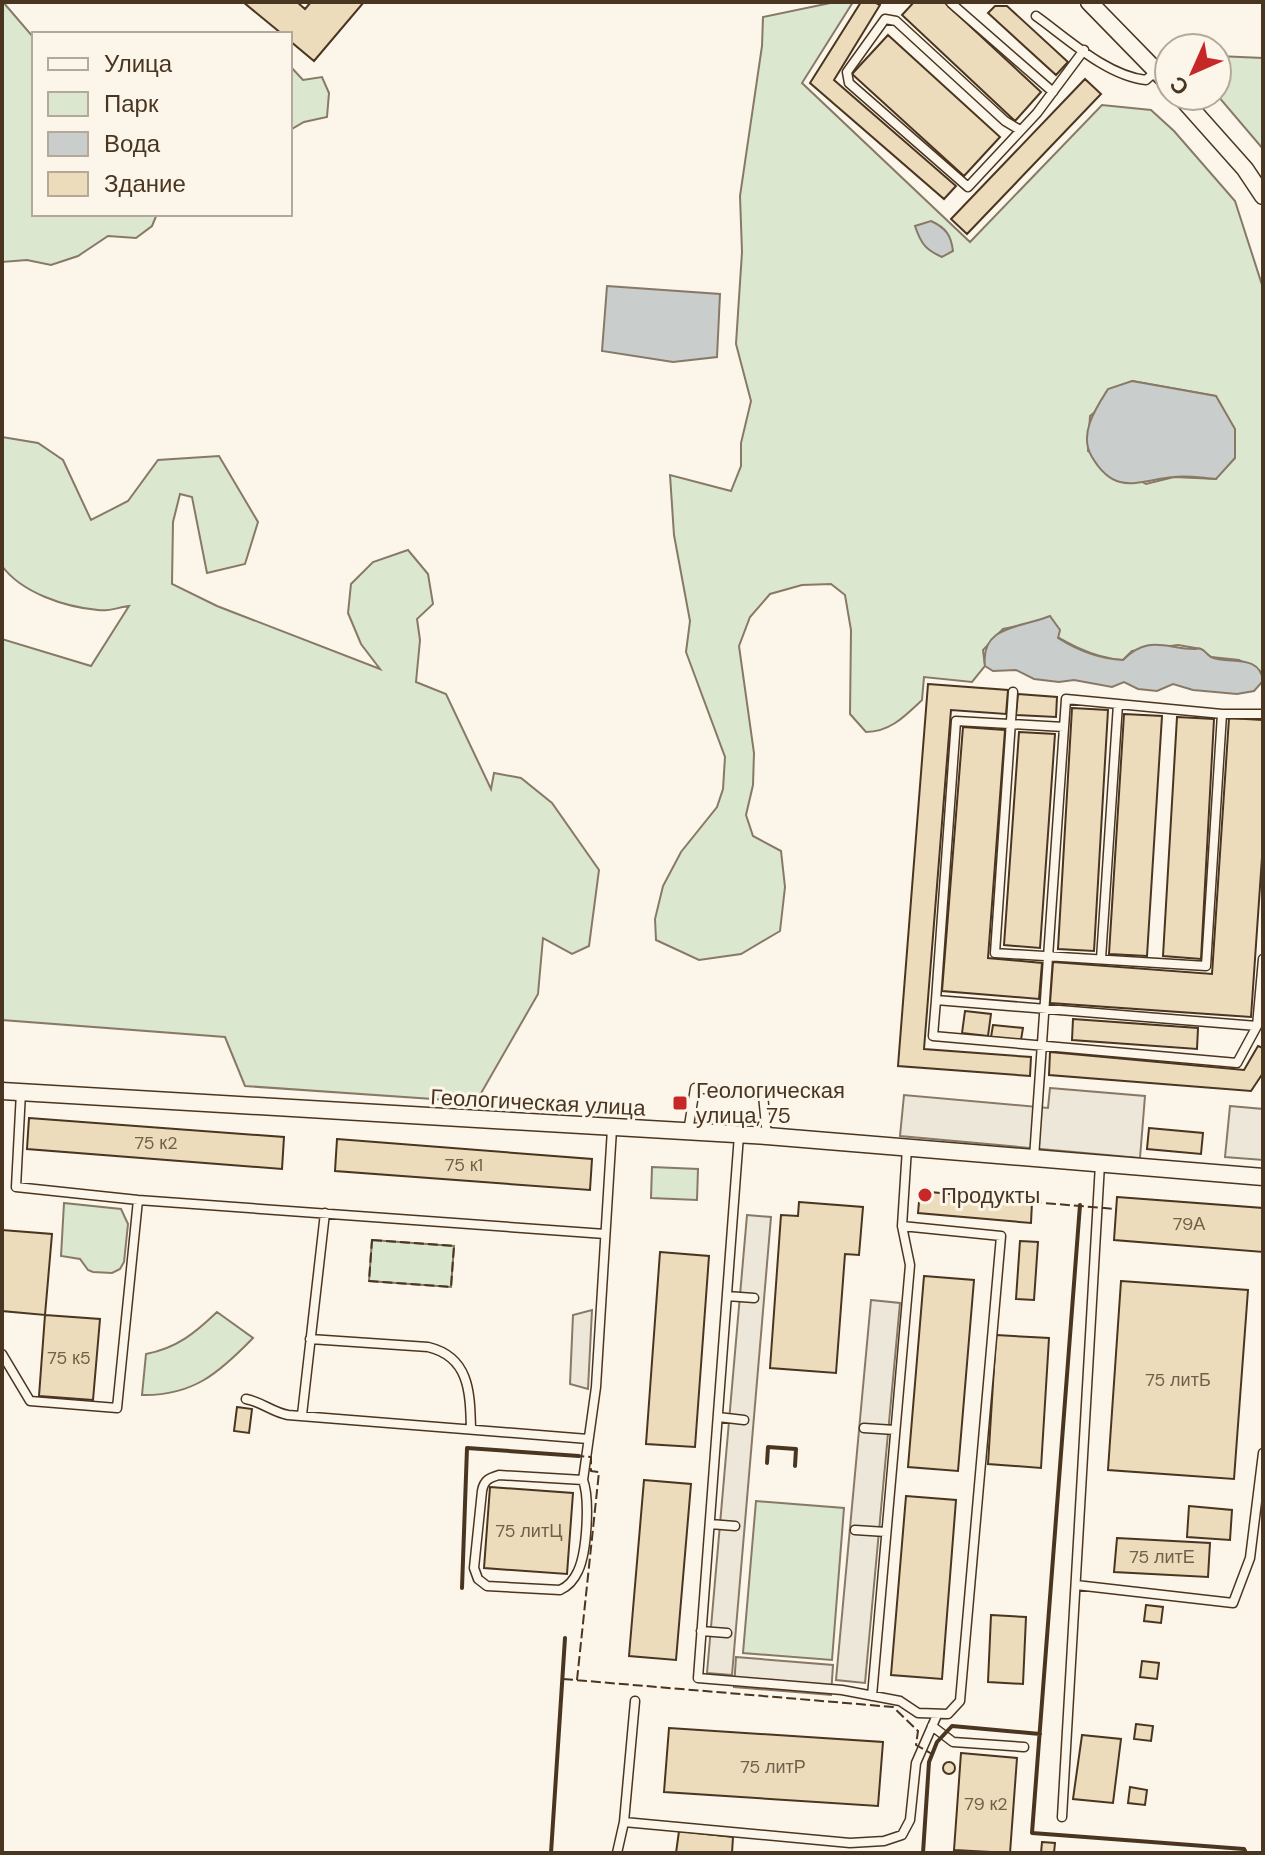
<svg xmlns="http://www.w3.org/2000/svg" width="1265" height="1855" viewBox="0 0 1265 1855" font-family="'DM Sans',sans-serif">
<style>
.green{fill:#dce7d0;stroke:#887966;stroke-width:2;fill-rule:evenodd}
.parking{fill:#ede7d9;stroke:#887966;stroke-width:2}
.water{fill:#c9cecd;stroke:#887966;stroke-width:2}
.building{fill:#ecdcbc;stroke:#4a3520;stroke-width:2}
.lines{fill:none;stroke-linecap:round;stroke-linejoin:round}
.lane-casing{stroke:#4a3520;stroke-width:11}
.street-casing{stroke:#4a3520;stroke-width:19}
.lane{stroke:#fbf6e9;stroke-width:8}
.street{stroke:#fbf6e9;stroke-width:16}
.fence{stroke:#4a3520;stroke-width:2;stroke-dasharray:10 4;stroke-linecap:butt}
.wall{stroke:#4a3520;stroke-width:4}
.poi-dot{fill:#c62828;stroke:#fbf6e9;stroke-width:3}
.labels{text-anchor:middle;stroke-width:6;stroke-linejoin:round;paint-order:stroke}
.number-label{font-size:18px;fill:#725f47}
.poi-label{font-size:22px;fill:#4a3520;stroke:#fbf6e9;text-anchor:start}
.street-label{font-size:22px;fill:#4a3520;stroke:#fbf6e9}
</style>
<rect width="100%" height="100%" fill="#fbf6e9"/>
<path class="green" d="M3 2 34 38V214H157L152 226 136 238 108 236 78 256 51 265 27 260 2 262Z
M835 2H853L802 83 970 242 1102 105 1151 110 1174 131 1235 201 1263 288V677L1261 672 1239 660 1211 657 1201 649 1178 645 1132 651 1123 660C1090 658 1062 640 1034 623L1003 629 983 650 985 666 972 682 924 677 922 700C905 716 890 732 866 732L850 714 851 630 845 595 831 584 802 585 770 594 750 617 739 646 754 753 753 785 746 815 753 836 781 851 785 887 780 931 741 954 699 960 656 940 655 919 663 886 681 852 717 807 723 789 725 757 686 652 690 621 674 535 670 475 731 491 741 466V443L751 401 736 344 742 252 740 196 762 46 763 17ZM1132 381 1216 396V479L1174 477 1146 484 1088 451 1090 416Z
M1217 56 1263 58V149L1217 95Z
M290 66 303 80 322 77 329 93 327 117 304 122 290 130Z
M2 437 38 443 63 460 91 520 128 501 158 460 219 456 258 522 245 564 207 573 192 497 180 494 173 522 172 584 217 606 380 669 361 644 348 613 351 584 373 562 408 550 428 574 433 604 417 619 420 640 416 682 446 694 491 789 494 773 521 778 552 803 599 870 589 946 572 954 543 938 538 994 476 1102 245 1086 225 1037 2 1020V639L91 666 129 606C119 607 108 612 98 610 65 607 22 593 2 566Z
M652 1167 698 1169 697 1200 651 1198Z
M64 1203 121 1209 128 1224 124 1262 120 1269 112 1273 93 1272 88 1270 80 1259 61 1256Z
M372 1240 454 1246 451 1287 369 1281Z
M217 1312 253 1338C219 1373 193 1396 142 1395L146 1354C177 1348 195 1333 217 1312Z
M756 1501 844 1508 832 1660 743 1653Z"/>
<path class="parking" d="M1050 1088 1145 1096 1140 1158 900 1136 904 1095 1048 1108Z
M1230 1106 1263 1109V1160L1225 1157Z
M747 1215 771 1217 732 1675 707 1673Z
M871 1300 900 1303 865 1683 836 1680Z
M592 1310 588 1389 570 1384 573 1315Z
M736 1657 833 1665 831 1695 734 1687Z"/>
<path class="water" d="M931 221C946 228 951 235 953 251L942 257C926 250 921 244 915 226Z
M607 286 720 294 717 357 673 362 602 351Z
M1132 381 1216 396 1235 429V458L1216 479C1202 478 1187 475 1173 477 1137 481 1115 496 1092 457 1078 434 1096 408 1108 389Z
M1050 616 1060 630 1058 638C1077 650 1101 659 1123 660 1148 635 1165 648 1194 649 1197 649 1199 648 1201 649 1205 650 1207 655 1211 657 1228 665 1260 653 1263 681L1254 691 1237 694 1193 690 1173 684 1157 691 1138 689 1124 682 1112 687 1074 680 1059 682 1034 679 1016 670 993 671 985 666C980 625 1021 628 1050 616Z"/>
<path class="building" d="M243 2H297L305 9 311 2H364L314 61 290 41V34H282Z
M861 2H874L880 5 834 80 956 186 944 199 810 83Z
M914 2H944L1041 92 1015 121 902 15Z
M995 6H1007L1068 62 1056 75 988 13Z
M888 35 1000 137 964 176 852 74Z
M1085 79 1101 94 967 234 951 219Z
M928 684 1008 690 1006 714 951 710 924 1049 1031 1057 1030 1076 898 1066Z
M1018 694 1057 697 1056 717 1016 715Z
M1072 708 1108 710 1094 951 1058 949Z
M1124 714 1162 716 1147 956 1109 954Z
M1177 717 1214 719 1201 959 1163 956Z
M1229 718 1263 720V843L1251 1017 1050 1003 1053 962 1212 974Z
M963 727 1005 730 988 958 1042 963 1039 999 942 991Z
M1019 732 1055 734 1040 948 1004 945Z
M965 1011 991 1014 988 1036 962 1033Z
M1073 1019 1198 1028 1197 1049 1072 1040Z
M993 1025 1023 1028 1021 1040 991 1037Z
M1258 1046 1263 1048V1073L1251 1091 1049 1075 1050 1052 1244 1070Z
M29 1118 284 1137 282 1169 27 1149Z
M1149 1128 1203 1133 1201 1154 1147 1149Z
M337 1139 592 1159 590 1190 335 1171Z
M920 1191 1032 1202 1031 1223 918 1213Z
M1117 1197 1263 1208V1252L1114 1240Z
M799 1202 863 1207 859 1255 845 1254 836 1373 770 1368 781 1215 798 1216Z
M2 1230 52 1234 45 1315 2 1311Z
M1020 1241 1038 1242 1034 1300 1016 1299Z
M660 1252 709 1256 695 1447 646 1444Z
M924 1276 974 1280 958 1471 908 1467Z
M1121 1281 1248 1290 1234 1479 1108 1470Z
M45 1315 100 1319 93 1400 39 1396Z
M996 1335 1049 1338 1041 1468 988 1464Z
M237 1407 252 1409 249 1433 234 1431Z
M644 1480 691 1484 676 1660 629 1656Z
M490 1487 573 1493 567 1574 484 1568Z
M906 1496 956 1500 942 1679 891 1675Z
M1189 1506 1232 1510 1230 1540 1187 1537Z
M1117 1538 1210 1543 1208 1577 1114 1572Z
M1146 1605 1163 1607 1161 1623 1144 1621Z
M991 1615 1026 1617 1023 1684 988 1682Z
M1142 1661 1159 1663 1157 1679 1140 1677Z
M1136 1724 1153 1726 1151 1741 1134 1739Z
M669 1728 883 1742 878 1806 664 1792Z
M1082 1735 1121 1739 1113 1803 1073 1799Z
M961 1753 1017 1758 1010 1853 954 1850Z
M943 1768a6 6 0 1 1 12 0a6 6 0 1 1-12 0Z
M1130 1787 1147 1790 1145 1805 1128 1803Z
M679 1831 733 1837 732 1853H676Z
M1042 1842 1055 1843 1054 1853H1041Z"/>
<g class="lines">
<g class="lane-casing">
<path id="lane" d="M951 3 1053 92
M1036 16C1068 39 1107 76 1146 80L1156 71
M1020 130 1005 121 896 21 885 19 847 72 849 83 968 187 1037 113 1084 50
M1013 692 995 953 1206 966 1222 714
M1064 727 956 721 936 1000 1257 1026 1263 959
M1101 959 1118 704
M936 1000 933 1036 1237 1063 1257 1026
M21 1092 16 1187 138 1200 605 1234
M688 1132 695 1088 763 1095 767 1136
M739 1135 698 1678 842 1690 900 1701 918 1713 948 1714 960 1701 1001 1236 902 1226
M1034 1158 1066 699 1222 714H1263
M727 1296 754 1298
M310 1339 428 1347C470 1357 470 1393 471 1429
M2 1354 30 1401 117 1408 138 1200
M246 1399C262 1402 272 1412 288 1415L588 1439
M302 1415 325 1213
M718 1417 744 1420
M864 1428 895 1430
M583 1480 499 1475C489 1478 484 1480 482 1491L474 1568 478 1579 487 1586 560 1590C569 1586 574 1580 578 1571 587 1552 590 1499 583 1480L596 1387 612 1129
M710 1524 735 1526
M855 1530 886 1532
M1076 1585 1233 1603 1250 1558 1263 1453
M701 1631 727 1633
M872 1696 910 1265 902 1226 907 1148
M932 1726 953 1742 1024 1747
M1062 1817 1100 1164
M624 1822 850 1843 884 1841 902 1835 910 1820 916 1763 937 1715
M617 1853 624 1822 635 1701"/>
</g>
<g class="street-casing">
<path id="street" d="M1089 2 1169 84
M1180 96 1245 169 1263 196
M2 1091 767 1136 1263 1177"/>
</g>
<use href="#lane" class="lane"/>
<use href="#street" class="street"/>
<path class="fence" d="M1032 1202 1116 1209
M372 1240 454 1246 451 1287 369 1281Z
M563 1679 893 1707 918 1731 916 1745 932 1754
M577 1680 599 1472 591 1471V1457L579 1456
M1262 1853 1263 1843"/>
<path class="wall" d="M1080 1205 1032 1833 1244 1849 1246 1853
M767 1463 768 1447 796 1449 795 1466
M462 1588 467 1448 579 1456
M551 1853 565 1638
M923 1853 929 1762 937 1742 952 1726 1040 1734"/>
</g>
<g class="poi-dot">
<rect x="672" y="1095" width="16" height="16" rx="4"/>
<circle cx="925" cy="1195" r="8"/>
</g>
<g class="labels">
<g class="number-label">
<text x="156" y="1149">75 к2</text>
<text x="464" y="1171">75 к1</text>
<text x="1189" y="1230">79А</text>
<text x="69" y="1364">75 к5</text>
<text x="1178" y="1386">75 литБ</text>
<text x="529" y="1537">75 литЦ</text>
<text x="1162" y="1563">75 литЕ</text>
<text x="773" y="1773">75 литР</text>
<text x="986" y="1810">79 к2</text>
</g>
<g class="poi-label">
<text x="696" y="1098">Геологическая<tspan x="696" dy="25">улица, 75</tspan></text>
<text x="941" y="1203">Продукты</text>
</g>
<g class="street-label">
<text transform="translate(538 1102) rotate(3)" y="8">Геологическая улица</text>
</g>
</g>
<rect width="1265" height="1855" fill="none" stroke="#4a3520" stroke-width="8"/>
<rect x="32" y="32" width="260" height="184" fill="#fbf6e9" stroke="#b4a999" stroke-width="2"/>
<rect x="48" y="58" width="40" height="12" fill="#fbf6e9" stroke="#b4a999" stroke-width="2"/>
<text x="104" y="72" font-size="24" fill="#4a3520">Улица</text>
<rect x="48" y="92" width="40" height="24" fill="#dce7d0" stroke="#b4a999" stroke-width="2"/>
<text x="104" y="112" font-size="24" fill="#4a3520">Парк</text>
<rect x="48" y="132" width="40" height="24" fill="#c9cecd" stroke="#b4a999" stroke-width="2"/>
<text x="104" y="152" font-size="24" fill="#4a3520">Вода</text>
<rect x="48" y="172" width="40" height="24" fill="#ecdcbc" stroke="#b4a999" stroke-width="2"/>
<text x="104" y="192" font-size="24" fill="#4a3520">Здание</text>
<g transform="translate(1193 72) rotate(225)"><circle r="38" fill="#fbf6e9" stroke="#b4a999" stroke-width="2"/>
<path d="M0-6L14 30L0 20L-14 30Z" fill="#c62828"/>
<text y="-12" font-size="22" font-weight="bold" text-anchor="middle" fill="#4a3520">С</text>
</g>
</svg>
